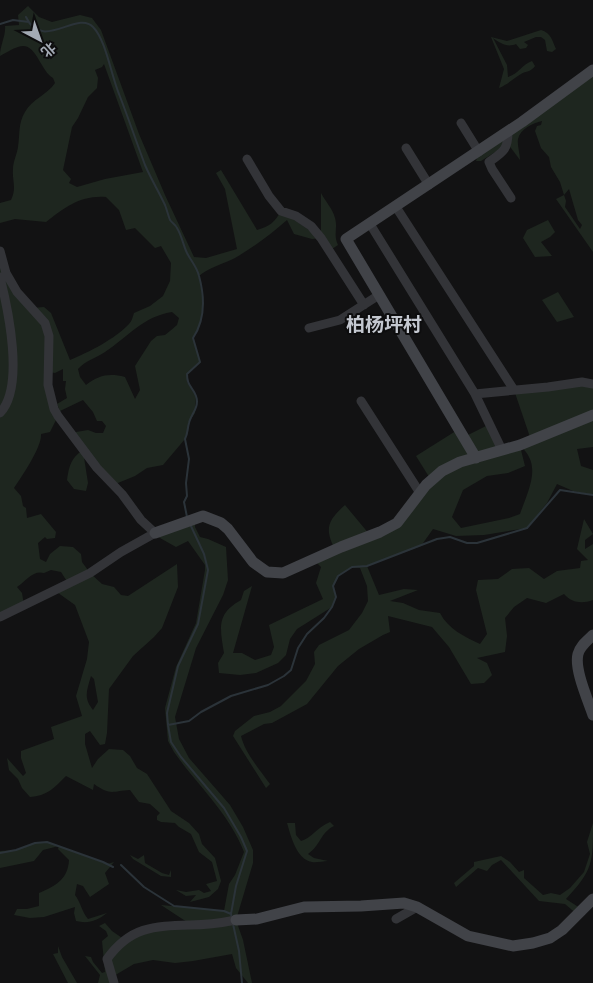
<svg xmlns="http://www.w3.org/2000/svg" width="593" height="983" viewBox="0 0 593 983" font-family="'Archivo Narrow','Noto Sans SC',sans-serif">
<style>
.green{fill:#1e261f;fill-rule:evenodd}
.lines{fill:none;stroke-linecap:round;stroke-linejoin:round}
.stream{stroke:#2b3339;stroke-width:2}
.street{stroke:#333438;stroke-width:9}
.secondary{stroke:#414348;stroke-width:11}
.labels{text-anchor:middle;stroke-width:4;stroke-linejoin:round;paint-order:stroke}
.quarter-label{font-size:19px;font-weight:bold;fill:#c4c8d0;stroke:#0d0d0e}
</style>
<rect width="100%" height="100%" fill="#121213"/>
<path class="green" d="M28 6 39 17 52 22 80 15 92 18 101 30 139 134 165 195 194 257 206 258 237 249 225 189 216 173 221 170 257 230C270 226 275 222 281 211L321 238V193C325 201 333 209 335 218 338 229 333 234 338 245L329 251 321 238 312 239 294 234 287 220C271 234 254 247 235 258 225 263 206 269 199 276 203 301 207 316 193 338L200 362 187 374V382L196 397 195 413 189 422 188 433 185 439 163 465 147 468 135 476 113 485 83 451 88 483 86 491 74 489 67 480C69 466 71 458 83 450L70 433 88 430 96 433H103L106 426 102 421H97L93 412 83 400 60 411 57 404 67 398 65 389 66 381H63V369L55 373 49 372 58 416 50 432 41 434C42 447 22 476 14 488L21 496 23 506 26 508 27 518 41 514 56 532 55 538 47 539 45 537 38 543 40 559 46 562 50 554 60 546 73 547 81 554 82 562 90 573 102 584 114 587 121 595 128 596 177 564 178 587 162 628 154 637 133 656 109 689 107 733 105 744 100 745 90 731 85 734V744L92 768 98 759 109 749 123 750 130 756 137 768 147 774 171 811 189 823 199 834 202 844 215 858 221 881 218 889 209 897 190 902 196 895 186 896 176 890 186 892 199 890 204 893 211 891 206 884 217 881 212 862 199 852 191 834 179 827 175 823 161 822 157 820V816L160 813 150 804 139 802 130 790C112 791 111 796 94 784L93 790 66 776C54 788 47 796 30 797L22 788 18 779 9 770 7 758 23 776 26 773 21 758V751L54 739 51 727 82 716 76 696 87 659 89 642 75 605 54 590 68 583 61 572 51 570 44 573C33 570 27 580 17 587L22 593 24 605 0 617V251L6 273 32 308 44 307 51 313 70 360C89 352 115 339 129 324 132 321 133 316 134 313L150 306 163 296 170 281 171 263 161 246 155 248 135 228 126 230 119 210 106 197C81 195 65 207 46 222L15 219 0 223V203L11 200C17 187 12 182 13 169 13 162 17 154 18 147 20 135 18 123 25 112 32 99 47 95 55 83L53 78C40 71 36 40 18 47 11 49 6 53 0 56 0 45 6 36 5 26L19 25 18 15ZM104 64 143 172 105 179 77 187 69 183 71 179 63 170 72 127 78 118 88 97 97 88 98 78 95 70 102 67ZM172 312 179 318 177 325 170 331 165 335 157 336 151 341 135 366 140 390 135 399 125 377C109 373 99 375 86 385L80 377 78 369C86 360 95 359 105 352 129 336 142 317 172 312ZM91 676 94 679 98 702 93 710C83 698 87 690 91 676Z
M541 30C551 33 552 40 556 49L552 52 547 51 545 40 541 37H536L524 42 528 45 526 48 520 49 516 44C507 48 500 43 493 38L507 65 508 77C518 74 523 64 532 61L535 66C531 72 526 71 521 74 513 79 508 84 499 88L504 69 491 37 507 41Z
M593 70V252L556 199 564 195 560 182 551 167 549 157 541 148 535 131 537 126 541 125 542 121C533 123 520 129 518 139 517 145 520 154 520 160L508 144 481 161H476L479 152ZM569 189 578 220 582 225 580 229 565 207 566 201 564 195Z
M548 220 555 232 550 237 541 242 552 256 535 257 523 238 527 230Z
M558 292 574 317 557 322 542 300Z
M593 384V447L577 449 581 466 593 470V495L573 491 557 484 547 503 527 528 484 535 456 536 433 529 421 546 367 566 379 595 404 589 418 590 390 601 403 603 419 610 440 613C448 629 465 637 480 644L487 634 476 590 478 580 498 579 512 569 529 568 544 579 557 571 580 568 581 561 588 560 577 549 584 519 593 534 585 540V549L593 544V600C582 604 572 603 564 594L546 603 527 598 514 607 505 618 507 636 505 652 477 658 487 663 492 675 484 683 471 684 449 647 432 627 388 616 390 632 383 635 359 649 338 666 307 704 272 723 264 724 241 736C245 753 260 770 270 784L266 788 233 736 235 731 254 716 270 712 281 706 306 681 315 664 314 652 319 645 349 630 362 613 368 601 367 586 360 568 352 567 338 576 333 586 336 597 332 607 297 629 290 639 286 655 278 663 256 673 240 675 219 673 218 663 224 653C220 628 216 614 241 600L244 591 252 586 233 653H242L255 660 271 655 274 647 269 625 323 599 316 583 321 567 314 560 335 549C324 529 328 520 345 505L370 535 397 523 431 480 416 456 459 429 464 437 490 424 502 450 531 440 514 390ZM520 446C543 465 528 490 520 514L509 518 461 528 452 517 463 490 487 476 508 473 525 466Z
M195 518V527L200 537 208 539 226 547 228 580 223 595 196 648 175 717 179 739 189 758 230 805 243 827 253 850V863L236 920 243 940 252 983H248L236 968 232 954 193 961 175 963 153 960 134 964 112 977 114 983H98L100 975 85 956 91 957 93 962 102 973 105 972 102 941 108 936 106 931 99 926 105 923 112 931 125 940 133 934 190 924 161 905 224 911 229 884 235 875 244 852C229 813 197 785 174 752L168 741 165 708 176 667 196 623 205 570V565L188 541 176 547 160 538 155 533Z
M330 822 334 826C320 833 321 845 308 854L314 858 328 861C323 861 316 863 312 862 296 859 291 836 287 823H295L296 835 301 841C312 838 317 827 330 822Z
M593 823C593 863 593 870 566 899L583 910 578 915 565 904 539 901 501 860 492 865 487 871 478 868 456 887 454 883 474 866V862L501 856 510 862 519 872 524 870V878L543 895 551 893 560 895 570 888 584 872 590 854 587 842Z
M47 842 107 864 114 862 105 873 109 884 90 897 83 886 77 884 75 895C81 903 82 912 88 919L107 913C97 921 88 924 76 921L74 913 75 907 44 917 30 918 14 915 17 909H27L39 906V893C56 886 68 879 69 860L58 849 59 846 43 850 34 861 0 868V851L16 850 35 843Z
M130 855 138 859 144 855 145 863 162 873 169 875 171 870V877L161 876 133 859Z
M58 946 62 957 77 983H68L53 954 58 953Z"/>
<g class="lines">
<path class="stream" d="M26 17C42 52 77 10 93 27 106 40 111 75 119 94 128 117 136 141 145 165 151 179 159 192 165 205 167 210 168 215 170 220 172 223 176 225 177 228 182 236 183 245 187 253 191 261 197 267 199 276 205 298 205 320 193 338L200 362 187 374C187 386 192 386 196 396 200 407 191 414 189 423 187 430 188 433 185 439L189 459 186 483 187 496 184 502 187 517
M0 24 13 20 29 22
M190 524 204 554 208 570 198 624 178 666 167 713 168 725 171 742 181 757 224 808 241 837 247 851 236 886 231 914 232 919
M168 725 189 721 201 712 231 696 268 685 284 676 291 670 298 648 307 634 324 618 332 607 336 597 333 586 338 576 352 567 367 566 437 539 450 537 467 543H477L527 528 560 490 593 495
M0 853 16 850 35 843 47 842 103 862 113 867
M121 865 144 887 174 906 224 911 231 914
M233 924 239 951 242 983"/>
<path class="street" d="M461 123 479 152
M508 132C508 150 503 152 489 162L492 169 511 198
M406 148 429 185
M247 159 269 196 281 211 296 216 311 226 321 238 364 305
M396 207 514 390
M370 224 475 394 502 450
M0 251 6 273 17 292 45 323 49 336 48 385 54 409 58 416 97 468 122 494 141 520 155 533 121 552 90 573 0 617
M0 277C8 309 25 387 0 413
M309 328 340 320 379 295
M475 394 548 387 582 382 593 384
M361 401 420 493
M396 919 417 907
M114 983 107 959C130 927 153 926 190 925 205 925 221 923 236 920"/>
<path class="secondary" d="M476 458 346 239 522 122 593 70
M155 533 203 516 221 523 228 529 253 562 267 572 283 573 341 547 380 532 397 523 426 485 442 471 460 462 520 445 593 415
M593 635C587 641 580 646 578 654 574 669 588 700 593 715
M236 920 257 919 304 907 361 906 404 903 417 907 468 936 513 946 533 943 550 938 562 930 593 899"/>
</g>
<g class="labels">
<g class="quarter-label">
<text x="384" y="331">柏杨坪村</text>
</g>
</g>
<g transform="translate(40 40) rotate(139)" stroke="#0d0d0e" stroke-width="4" paint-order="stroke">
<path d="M0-4L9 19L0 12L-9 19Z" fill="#a3aab4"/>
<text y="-8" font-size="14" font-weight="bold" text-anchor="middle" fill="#a3aab4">北</text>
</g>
</svg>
